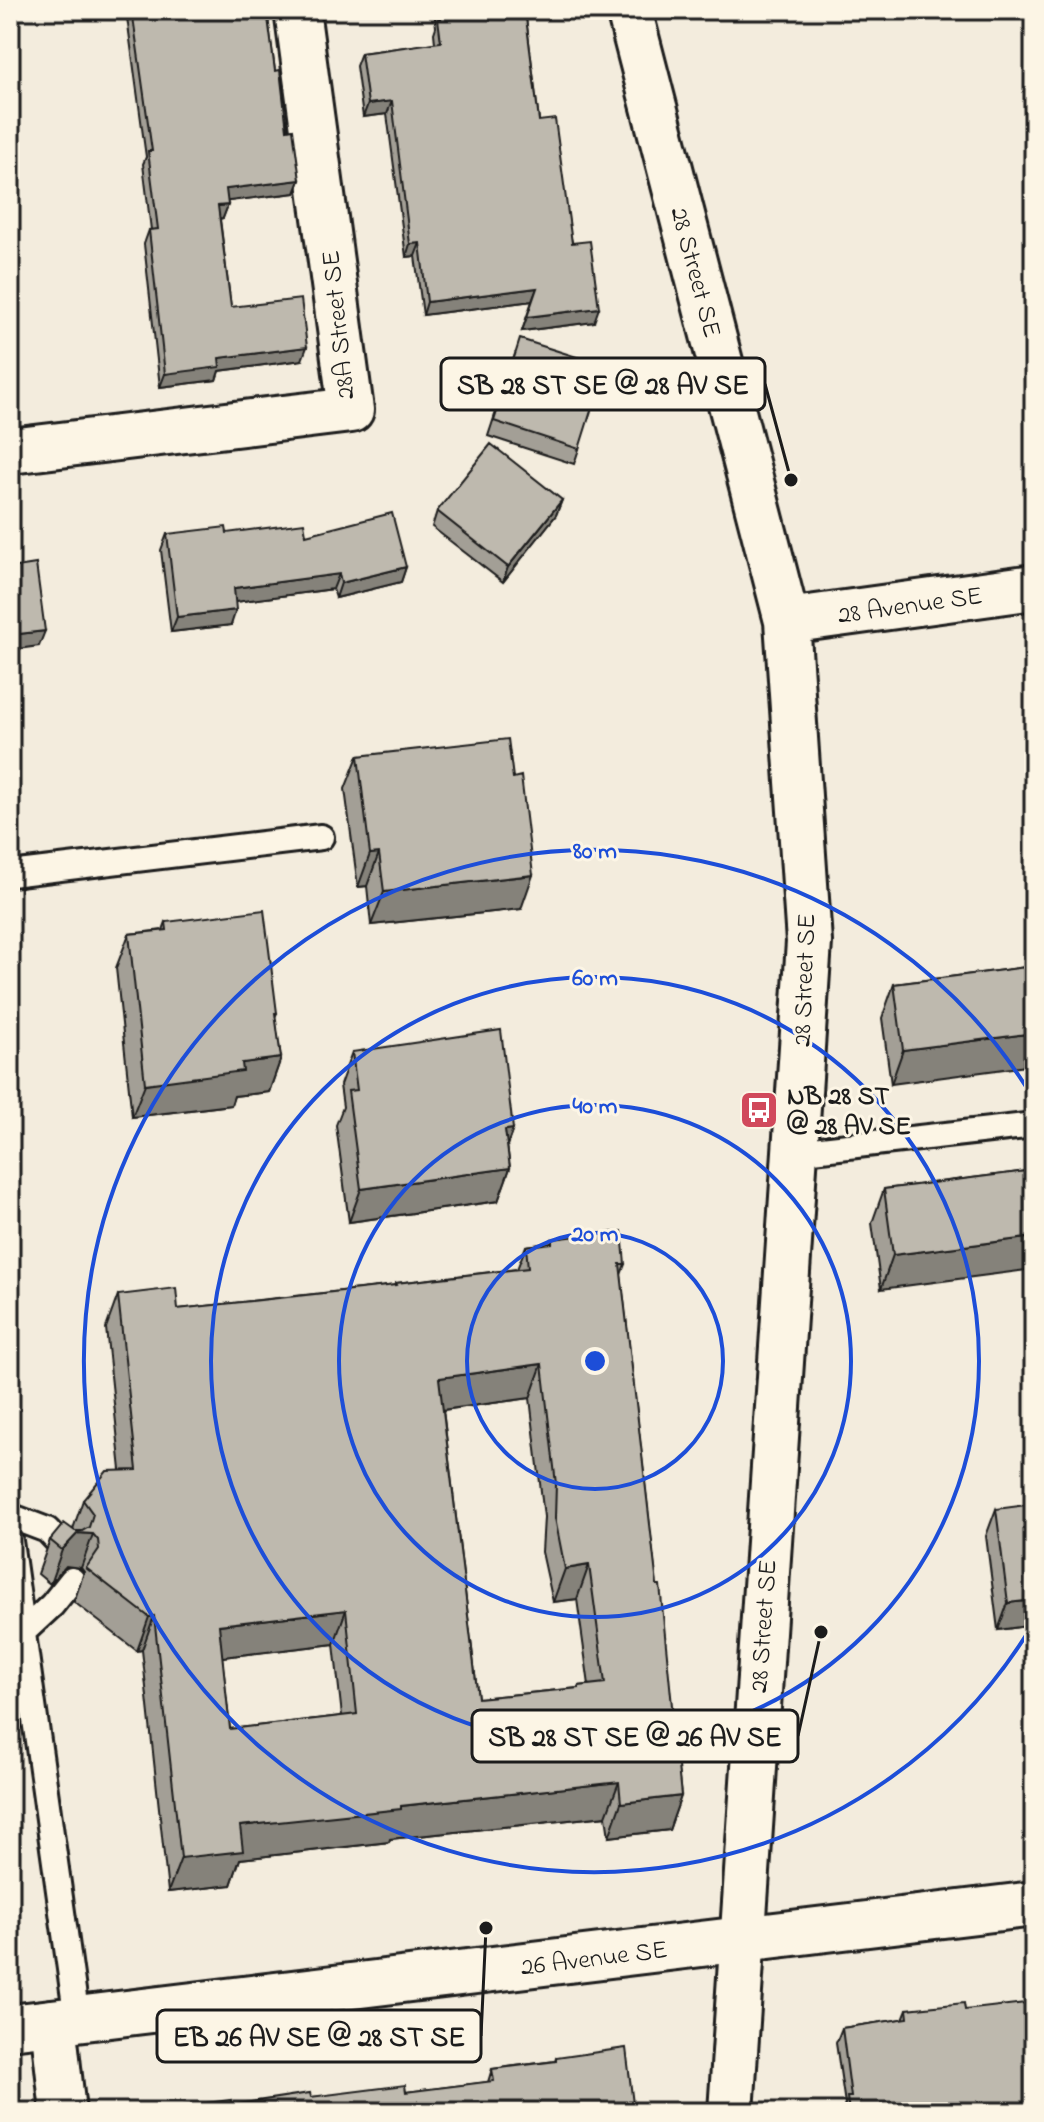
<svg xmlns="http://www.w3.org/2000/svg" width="1044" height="2122" viewBox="0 0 1044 2122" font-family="'Indie Flower',sans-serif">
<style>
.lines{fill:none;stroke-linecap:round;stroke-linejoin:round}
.lane-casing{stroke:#1c1c1c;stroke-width:30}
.street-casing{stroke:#1c1c1c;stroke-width:50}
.secondary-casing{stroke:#1c1c1c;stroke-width:50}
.lane{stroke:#fcf5e5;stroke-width:24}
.street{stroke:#fcf5e5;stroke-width:44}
.secondary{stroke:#fcf5e5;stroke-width:44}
.wall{fill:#a39f96;stroke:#1c1c1c;stroke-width:2;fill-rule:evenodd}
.shaded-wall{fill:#85827a;stroke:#1c1c1c;stroke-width:2}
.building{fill:#beb9ae;stroke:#1c1c1c;stroke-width:2;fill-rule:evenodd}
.ring{fill:none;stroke:#1d4ed8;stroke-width:4}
.labels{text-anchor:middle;stroke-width:6;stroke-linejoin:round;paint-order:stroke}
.street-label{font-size:26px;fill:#1c1c1c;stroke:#fcf5e5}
.poi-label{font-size:26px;font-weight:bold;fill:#1c1c1c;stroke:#fcf5e5;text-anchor:start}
.centre{fill:#1d4ed8;stroke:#fcf5e5;stroke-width:4}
.ring-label{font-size:24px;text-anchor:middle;font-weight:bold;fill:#1d4ed8;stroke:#fcf5e5;stroke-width:6;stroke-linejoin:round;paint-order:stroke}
.leader{fill:none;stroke:#1c1c1c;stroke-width:3}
.callout-dot{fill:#1c1c1c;stroke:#fcf5e5;stroke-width:3}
.callout{fill:#fcf5e5;stroke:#1c1c1c;stroke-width:3}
.callout-label{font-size:28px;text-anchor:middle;font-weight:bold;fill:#1c1c1c}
</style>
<rect width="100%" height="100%" fill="#f3ecdd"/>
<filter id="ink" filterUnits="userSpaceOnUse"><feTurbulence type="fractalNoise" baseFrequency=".0125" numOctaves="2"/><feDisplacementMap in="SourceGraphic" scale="16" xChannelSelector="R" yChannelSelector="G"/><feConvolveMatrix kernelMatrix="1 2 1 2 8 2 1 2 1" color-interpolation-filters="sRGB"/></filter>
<g filter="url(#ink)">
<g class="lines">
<g class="lane-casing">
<path id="lane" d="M10 874 321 837
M795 1152 1034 1125
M10 1516 47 1530 66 1550
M10 1541 77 2019
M23 1632 52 1605 72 1580"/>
</g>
<g class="street-casing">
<path id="street" d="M629 10 787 621 809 942 731 2112
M10 451 351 410 297 10
M787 621 1034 587
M53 2022 63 2112"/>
</g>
<g class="secondary-casing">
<path id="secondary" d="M10 2027 1034 1904"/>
</g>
<use href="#lane" class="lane"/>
<use href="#street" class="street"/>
<use href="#secondary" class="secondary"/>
</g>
<path class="wall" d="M126 10H267L275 71 300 180 295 193 227 201 228 205 223 218 220 219 231 307 302 360 219 371 216 380 160 387 144 244 149 230H151L143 164 146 157Z
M434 10H525L539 121 594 322 522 331 532 301 423 315 415 256 406 257 387 114 363 117 356 66 361 53 435 43 434 33 436 27Z
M515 354 579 449 574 464 488 436Z
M562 500 556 515 503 582 432 527 437 511Z
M227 533 306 535 406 567 401 582 336 598 333 589 235 602 231 625 171 632 161 550 167 534Z
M358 756 521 909 371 925 367 886 358 887 345 789Z
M166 922 277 1013 275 1017 281 1058 269 1092 234 1096 231 1105 132 1117 116 968 129 934 163 930Z
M1034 966 891 1084 882 1018 894 984Z
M352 1052 513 1129 507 1145 510 1168 498 1201 349 1222 336 1125 343 1107 340 1085Z
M1034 1170 881 1289 872 1223 884 1189Z
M552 1239 625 1264 621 1275 681 1796 669 1830 609 1837 606 1816 390 1839 389 1842 240 1859 231 1885 168 1892 142 1650 137 1651 74 1602 84 1572 81 1568 66 1566 50 1584 38 1574 50 1540 73 1529 83 1500 121 1470 106 1328 118 1295 178 1309 396 1285V1283L517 1269 526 1246 551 1243ZM530 1398 544 1517 542 1552 553 1602 577 1599 589 1685 579 1686 578 1688 478 1698 443 1410ZM334 1644 342 1716 230 1729 222 1657Z
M996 1509 1034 1625 998 1630 986 1536Z
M907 2009 965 2010 1034 2112H842L845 2104 836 2043 842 2028 903 2019Z
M556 2058 634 2112H171L173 2107 231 2105 311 2097 406 2092 488 2082 492 2069 555 2061Z"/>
<path class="shaded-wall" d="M392 101 387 114 363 117 368 104Z
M300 180 295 193 221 202 226 189Z
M228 205 223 218 213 219 218 206Z
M420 243 415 256 406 257 410 244Z
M537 288 532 301 423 315 427 302Z
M599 308 594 322 522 331 527 317Z
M307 347 302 360 219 371 216 380 160 387 165 374 219 358Z
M562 500 556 515 503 582 508 567Z
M406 567 401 582 336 598 341 583Z
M339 574 333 589 228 603 234 588Z
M236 610 231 625 171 632 177 617Z
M45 631 39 646 10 650V635Z
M379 853 367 886 358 887 370 854Z
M533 875 521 909 371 925 384 892Z
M1034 1033V1065L891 1084 903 1050Z
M281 1058 269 1092 234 1096 231 1105 132 1117 145 1084 242 1063Z
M513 1129 501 1162 505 1130Z
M510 1168 498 1201 349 1222 361 1189Z
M1034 1237V1269L881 1289 893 1255Z
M542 1364 530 1398 427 1412 439 1378Z
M78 1533 93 1534 81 1568 66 1566 50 1584 62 1550Z
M589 1565 577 1599 553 1602 565 1569Z
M1034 1600V1625L998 1630 1008 1603Z
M346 1610 334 1644 206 1659 219 1625Z
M154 1616 142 1650 137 1651 149 1617Z
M619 1782 606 1816 390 1839 389 1842 240 1859 231 1885 168 1892 181 1858 240 1826 401 1806Z
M681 1796 669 1830 609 1837 621 1803Z"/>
<path class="building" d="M132 10H267L275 71 280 70 287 130 293 129 300 180 226 189 228 205 218 206 231 307 301 299 307 347 219 358 220 367 165 374 149 230 158 229 148 151H152Z
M440 10H525L539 121 555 119 572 243 590 241 599 308 527 317 537 288 427 302 420 243 410 244 392 101 368 104 361 53 441 42 438 19H441Z
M520 339 605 366 579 449 494 421Z
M491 444 562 500 508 567 437 511Z
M392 513 406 567 341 583 339 574 234 588 236 610 177 617 167 534 226 527 227 533 304 523 306 535Z
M36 564 45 631 10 635V568Z
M508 739 513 778 521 776 533 875 384 892 379 853 370 854 358 756Z
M264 910 277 1013H275L281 1058 242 1063 243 1071 145 1084 129 934 167 930 166 922Z
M1034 966V1033L903 1050 894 984Z
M501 1030 513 1129 505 1130 510 1168 361 1189 348 1091 357 1090 352 1052Z
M1034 1170V1237L893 1255 884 1189Z
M622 1231 625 1264H620L657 1585H660L681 1796 621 1803 619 1782 401 1806V1809L240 1826 243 1851 181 1858 154 1616 149 1617 86 1568 99 1549 98 1540 93 1534 78 1533 62 1550 50 1540 64 1523 75 1531H82L89 1527 93 1514 83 1500 107 1471 137 1470 118 1295 176 1288 178 1309 397 1285 396 1283 528 1268 526 1246 552 1243V1239ZM542 1364 556 1484 555 1518 565 1569 589 1565 605 1683 579 1686V1688L478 1698 439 1378ZM346 1610 357 1714 230 1729 219 1625Z
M1034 1504V1600L1008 1603 996 1509Z
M1034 2002V2112H849L847 2097H851L842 2028 908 2018 907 2009 964 2003 965 2010Z
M626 2048 634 2112H174L173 2107 231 2100V2105L310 2093 311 2097 405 2085 406 2092 494 2081 492 2069 556 2061V2058Z"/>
</g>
<g class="ring">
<circle cx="595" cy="1361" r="128"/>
<circle cx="595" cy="1361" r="256"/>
<circle cx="595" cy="1361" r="384"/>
<path d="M1033 1624A511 511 0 1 1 1033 1098"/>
</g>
<defs>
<g id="bus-square" transform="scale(2)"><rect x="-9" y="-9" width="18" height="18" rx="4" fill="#d1495b" stroke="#fcf5e5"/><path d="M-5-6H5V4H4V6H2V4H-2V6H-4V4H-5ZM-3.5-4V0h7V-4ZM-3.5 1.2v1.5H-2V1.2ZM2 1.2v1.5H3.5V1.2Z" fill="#fff"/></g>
</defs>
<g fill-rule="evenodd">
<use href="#bus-square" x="759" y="1110"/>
</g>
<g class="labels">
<g class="street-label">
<text transform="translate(697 272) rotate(75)" y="9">28 Street SE</text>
<text transform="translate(337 325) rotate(-96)" y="9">28A Street SE</text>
<text transform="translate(910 604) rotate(-8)" y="9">28 Avenue SE</text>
<text transform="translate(803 980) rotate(-88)" y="9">28 Street SE</text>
<text transform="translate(762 1626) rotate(-86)" y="9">28 Street SE</text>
<text transform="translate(594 1957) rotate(-7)" y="9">26 Avenue SE</text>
</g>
<g class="poi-label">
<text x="787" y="1104">NB 28 ST<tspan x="787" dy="30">@ 28 AV SE</tspan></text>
</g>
</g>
<circle cx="595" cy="1361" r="12" class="centre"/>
<g class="ring-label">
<text x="595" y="858">80 m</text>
<text x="595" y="985">60 m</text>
<text x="595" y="1113">40 m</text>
<text x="595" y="1241">20 m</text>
</g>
<path class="leader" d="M791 480L765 384M821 1632L798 1736M486 1928L481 2036"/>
<g class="callout-dot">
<circle cx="791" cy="480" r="8"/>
<circle cx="821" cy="1632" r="8"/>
<circle cx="486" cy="1928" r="8"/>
</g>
<g class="callout">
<rect x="441" y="358" width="324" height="52" rx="8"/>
<rect x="472" y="1710" width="326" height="52" rx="8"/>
<rect x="157" y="2010" width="324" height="52" rx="8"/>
</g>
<g class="callout-label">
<text x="603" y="394">SB 28 ST SE @ 28 AV SE</text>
<text x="635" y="1746">SB 28 ST SE @ 26 AV SE</text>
<text x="319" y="2046">EB 26 AV SE @ 28 ST SE</text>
</g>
<rect width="1044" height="2122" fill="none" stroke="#fcf5e5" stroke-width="40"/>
<rect x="20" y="20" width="1004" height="2082" fill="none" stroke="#1c1c1c" stroke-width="3" filter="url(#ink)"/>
</svg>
